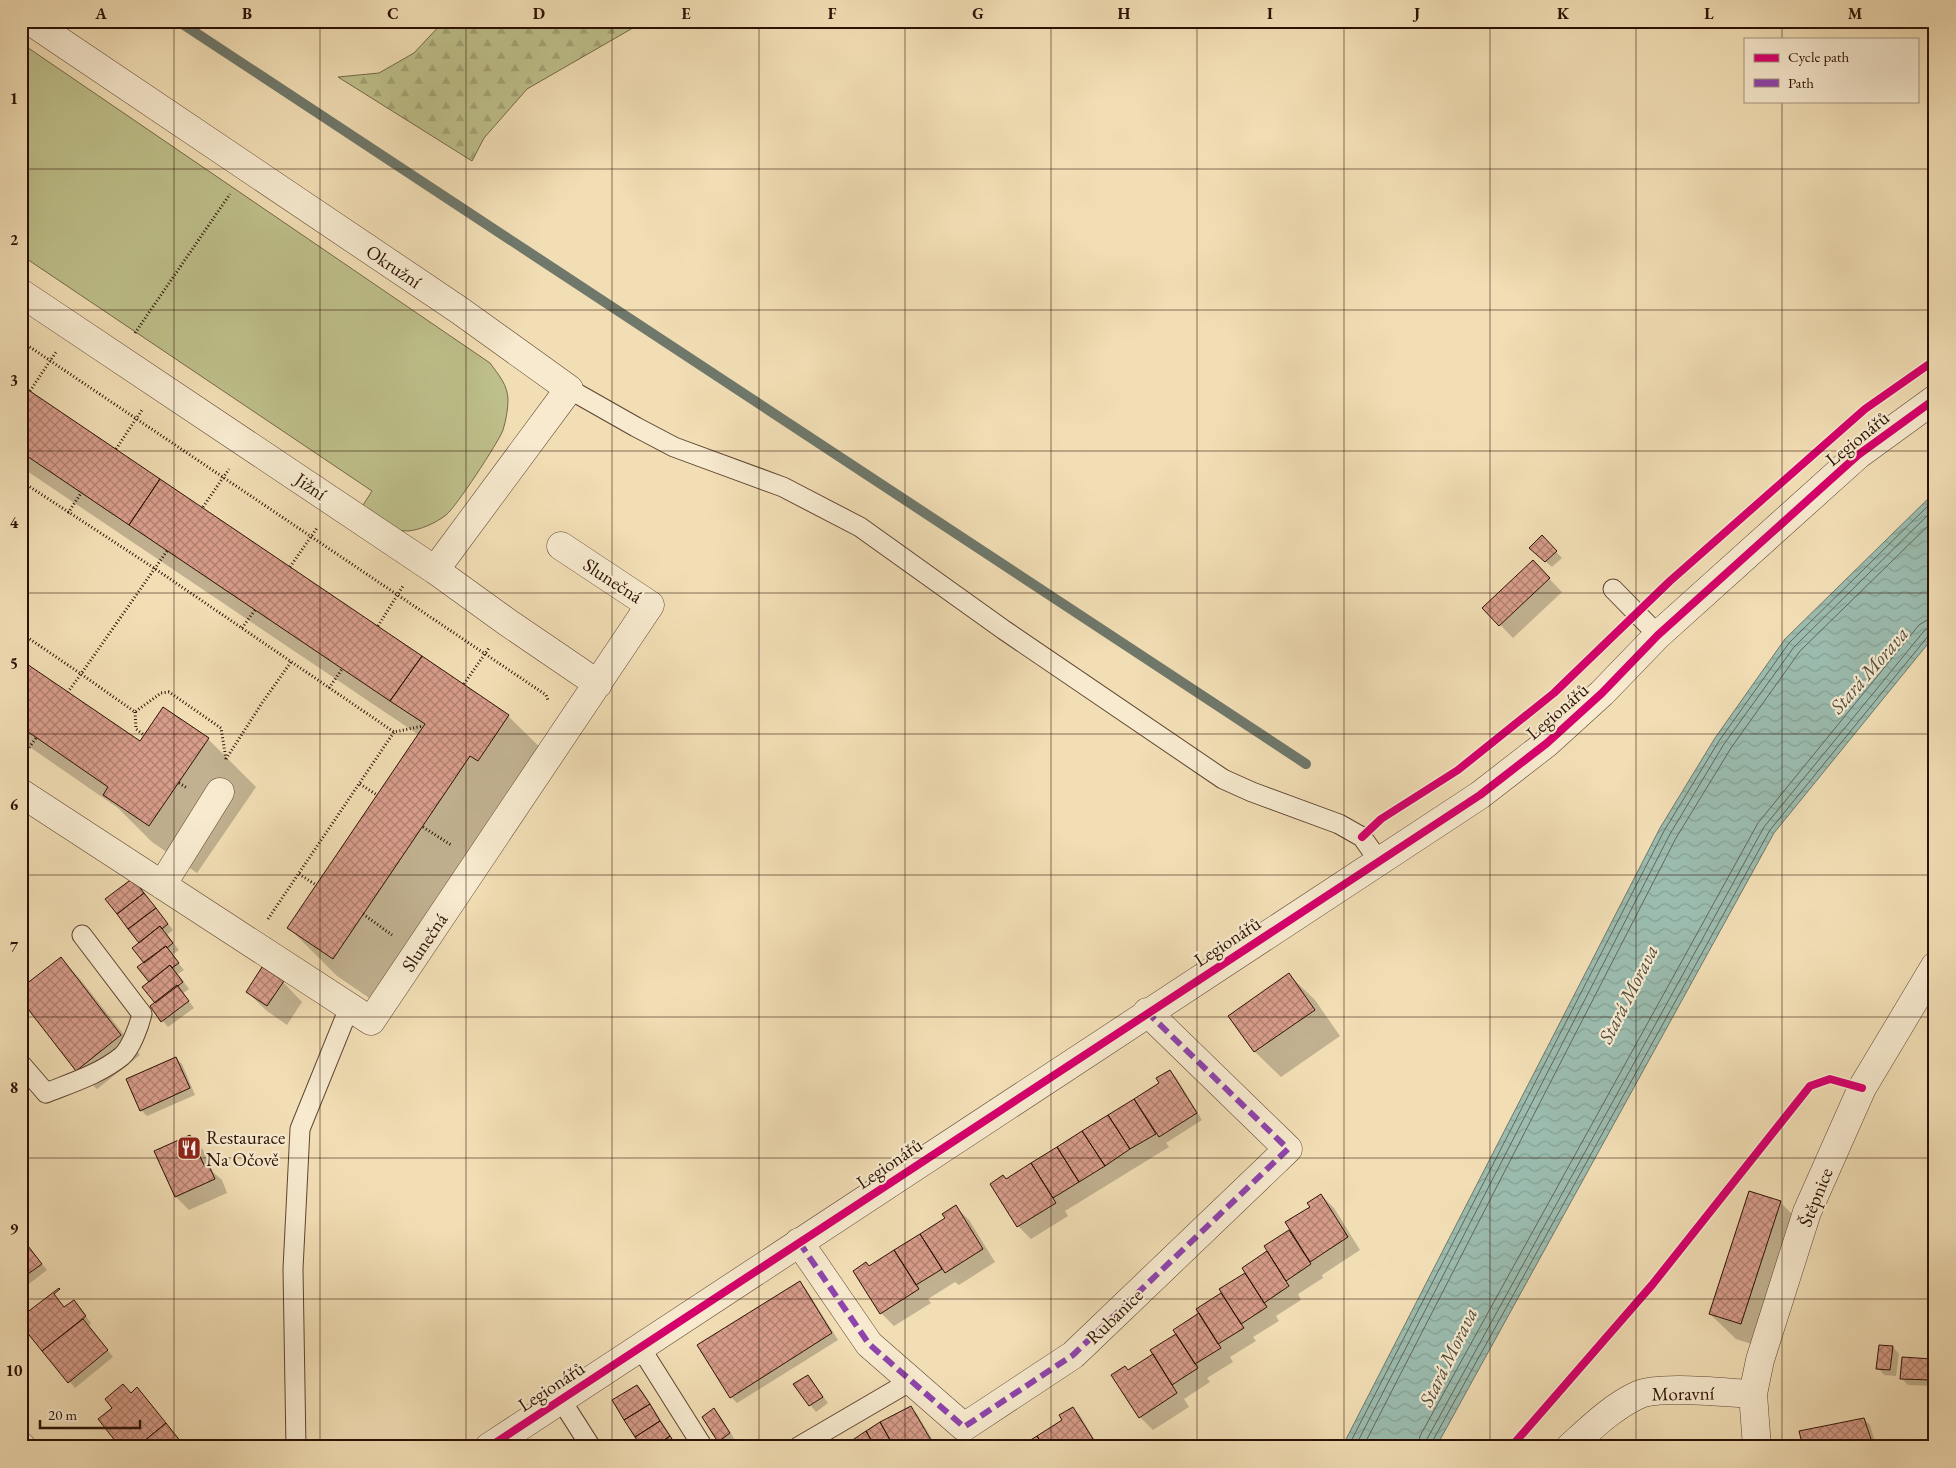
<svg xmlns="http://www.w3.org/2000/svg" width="1956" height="1468" viewBox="0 0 1956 1468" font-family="'EB Garamond',serif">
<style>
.green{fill:#bec08b;stroke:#756848}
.forest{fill:url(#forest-firs);stroke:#756848}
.water{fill:url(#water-waves);stroke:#6f786b}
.shadow{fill:#0003}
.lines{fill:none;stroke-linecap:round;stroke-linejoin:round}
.shore{stroke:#64665a;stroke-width:1}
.stream{stroke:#6f786b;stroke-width:10}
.building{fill:url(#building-cross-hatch);stroke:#2c1104}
.lane-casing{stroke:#5e4430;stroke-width:21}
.street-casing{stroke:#5e4430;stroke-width:29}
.path{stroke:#2c1104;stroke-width:3;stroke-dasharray:1 2.5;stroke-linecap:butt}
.lane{stroke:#f7eacf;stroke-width:19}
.street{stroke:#f7eacf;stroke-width:28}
.quiet{stroke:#8e44ad;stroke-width:6;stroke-dasharray:12 6;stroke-linecap:butt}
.cycleway-casing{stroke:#f7eacf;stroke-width:11}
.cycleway{stroke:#d6006c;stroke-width:8}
.grid{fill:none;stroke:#2c1104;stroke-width:1;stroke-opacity:0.55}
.labels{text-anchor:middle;stroke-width:4.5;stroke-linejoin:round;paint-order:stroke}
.street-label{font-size:19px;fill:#2c1104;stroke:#f7eacf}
.poi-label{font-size:19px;fill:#2c1104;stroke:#f7eacf;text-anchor:start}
.water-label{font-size:20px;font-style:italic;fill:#534d40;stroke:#f7eacf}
.neatline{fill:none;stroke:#2c1104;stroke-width:2}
.grid-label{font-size:16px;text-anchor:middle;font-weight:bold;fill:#2c1104}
</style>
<defs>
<pattern id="forest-firs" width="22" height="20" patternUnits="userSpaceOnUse" patternTransform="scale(1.25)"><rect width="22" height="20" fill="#bec08b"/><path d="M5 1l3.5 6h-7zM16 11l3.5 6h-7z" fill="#a3a476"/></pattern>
<pattern id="water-waves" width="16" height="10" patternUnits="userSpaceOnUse" patternTransform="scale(1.25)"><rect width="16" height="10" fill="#9bbcaf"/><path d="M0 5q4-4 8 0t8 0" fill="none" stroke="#86a195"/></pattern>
<pattern id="building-cross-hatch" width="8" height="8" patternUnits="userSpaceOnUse" patternTransform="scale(1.25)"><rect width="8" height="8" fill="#d89d8b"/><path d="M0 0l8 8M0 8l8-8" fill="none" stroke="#af7f6f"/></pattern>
</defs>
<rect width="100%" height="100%" fill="#f2deb5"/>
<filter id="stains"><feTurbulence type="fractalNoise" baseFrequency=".004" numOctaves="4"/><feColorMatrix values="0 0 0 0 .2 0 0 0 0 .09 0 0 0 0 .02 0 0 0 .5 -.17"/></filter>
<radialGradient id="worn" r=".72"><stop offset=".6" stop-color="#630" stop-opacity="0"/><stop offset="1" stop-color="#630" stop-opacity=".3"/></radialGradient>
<path class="green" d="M21 43 490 363C498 374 508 385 508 400 508 409 506 420 503 430 498 443 456 507 446 515 436 523 420 530 408 531 391 531 371 521 358 513L372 491 21 255Z"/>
<path class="forest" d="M444 21H645L527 89 484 138 472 161 338 77 379 73 414 53Z"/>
<path class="water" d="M1935 492V635L1774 833 1436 1447H1342L1660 828 1715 738 1785 639Z"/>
<path class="shadow" d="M21 387 508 716 556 763 381 1006 337 976 289 928 419 735 21 467Z
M1542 537 1562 558 1552 567 1537 554Z
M1533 562 1562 592 1513 638 1484 608Z
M21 661 140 743 164 709 208 739 256 787 197 873 152 842 118 808 21 741Z
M139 886 173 930 167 935 179 950 172 955 184 970 178 974 189 989 183 993 194 1008 168 1027 151 1007 156 1003 140 943 107 899Z
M61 959 80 979 140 1055 97 1089 77 1070Z
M1289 975 1315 1000 1340 1036 1281 1077 1255 1052 1229 1016Z
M283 982 302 1002 287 1025 267 1011 247 992Z
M176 1058 182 1064 195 1095 147 1116 141 1110Z
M1170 1071 1176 1077 1202 1120 1166 1143 1169 1147 1065 1211 1068 1216 1031 1239 1018 1226 1006 1180 1160 1083Z
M190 1136 203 1150 213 1172 222 1180 227 1193 189 1210 176 1197 155 1152Z
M1321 1195 1334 1208 1360 1250 1322 1275 1323 1278 1298 1294 1301 1300 1276 1316 1279 1321 1253 1337 1256 1341 1230 1357 1233 1362 1207 1378 1210 1382 1184 1399 1189 1407 1153 1430 1140 1417 1155 1355 1201 1314 1198 1310 1223 1293 1221 1289 1246 1273 1243 1268 1269 1252 1266 1246 1291 1230Z
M1780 1202 1806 1228 1767 1349 1736 1339 1710 1314Z
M956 1207 969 1220 995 1262 959 1285 955 1282 928 1299 931 1303 894 1326 881 1313 870 1267 947 1219Z
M21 1239 47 1270 21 1290Z
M800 1283 806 1289 838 1340 737 1403 731 1397Z
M53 1294 65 1308 74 1302 80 1308 91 1323 89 1326 113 1357 75 1388 21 1323Z
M1893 1347 1899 1354 1896 1376 1884 1375 1878 1368Z
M1931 1360 1935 1364V1386L1908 1385 1902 1379Z
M808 1376 828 1403 816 1412 810 1405Z
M637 1386 643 1392 678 1447H643Z
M910 1407 917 1414 937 1447H844L880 1423Z
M1073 1408 1079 1414 1099 1447H1021L1064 1420Z
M714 1410 720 1416 735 1440 725 1447 719 1441Z
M1864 1419 1870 1425 1876 1445 1871 1447H1805Z"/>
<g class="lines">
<path class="shore" d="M1348 1447 1664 831 1719 741 1789 643 1935 499
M1355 1447 1670 834 1724 744 1794 647 1935 508
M1363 1447 1676 838 1731 748 1800 651 1935 519
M1418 1447 1420 1436 1758 823 1919 625 1927 620 1935 619
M1425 1447 1427 1439 1764 827 1924 631 1929 627 1935 626
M1432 1447V1442L1770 830 1929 635 1935 632"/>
<path class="stream" d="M178 21 1306 764"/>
</g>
<path class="building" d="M21 385 160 479 129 525 21 452Z
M160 479 422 656 390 701 129 525Z
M1542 535 1557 551 1545 562 1529 548Z
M1533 560 1550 578 1499 626 1482 608Z
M422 656 509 715 478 761 470 756 333 959 287 928 425 724 390 701Z
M24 662 140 741 163 707 209 738 149 826 103 795 108 787 21 727V666Z
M133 878 144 893 117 914 105 899Z
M144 893 156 908 128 929 117 914Z
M156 908 168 924 162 929 160 926 139 943 128 929Z
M160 926 173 943 167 948 166 946 144 963 132 948Z
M166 946 179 963 172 968 170 965 149 982 137 967Z
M61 957 121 1035 76 1071 21 1000V988Z
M170 965 183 982 155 1003 142 987Z
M262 967 284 981 267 1006 246 992Z
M1289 973 1315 1010 1254 1052 1228 1016Z
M177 985 189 1001 161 1022 150 1006Z
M176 1057 190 1088 140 1111 126 1079Z
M1170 1070 1197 1113 1159 1137 1134 1099 1159 1083 1156 1078Z
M1134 1099 1156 1134 1130 1149 1108 1115Z
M1108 1115 1130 1149 1105 1166 1082 1131Z
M1082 1131 1105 1166 1079 1182 1057 1147Z
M190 1135 205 1167 209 1166 215 1179 175 1197 154 1151Z
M1057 1147 1079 1182 1053 1198 1031 1163Z
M1031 1163 1056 1203 1017 1227 990 1184 1003 1175 1006 1179Z
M1749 1191 1781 1201 1741 1324 1709 1314Z
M1321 1194 1348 1237 1310 1262 1285 1222 1310 1207 1307 1203Z
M956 1205 983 1249 945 1273 920 1234 945 1218 942 1214Z
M1289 1230 1311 1264 1286 1281 1264 1246Z
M920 1234 942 1269 916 1285 894 1250Z
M21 1237 42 1264 21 1279Z
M894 1250 919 1289 880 1314 853 1271 866 1262 869 1266Z
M1267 1251 1289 1286 1264 1303 1242 1268Z
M1245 1273 1267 1307 1241 1324 1219 1289Z
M800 1281 832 1333 730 1398 697 1345Z
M59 1288 60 1289 54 1294 64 1307 74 1300 86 1316 42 1351 21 1325V1317Z
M1221 1293 1244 1328 1218 1344 1196 1309Z
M1199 1313 1221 1348 1195 1364 1173 1330Z
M83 1319 108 1350 68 1383 42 1351Z
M1176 1334 1198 1368 1172 1385 1150 1350Z
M1879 1345 1893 1346 1890 1370 1876 1369Z
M1153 1354 1177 1393 1139 1418 1111 1375 1125 1366 1128 1370Z
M1902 1357 1932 1359 1931 1380 1900 1379Z
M808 1375 823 1397 809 1406 793 1384Z
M123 1384 131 1393 137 1387 166 1423 137 1447H120L98 1419 112 1408 105 1399Z
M637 1385 650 1404 624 1420 612 1400Z
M650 1404 660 1421 635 1437 624 1420Z
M911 1406 935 1447H894L880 1422Z
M1073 1407 1098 1447H1044L1037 1436 1062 1420 1059 1415Z
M714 1408 730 1433 718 1442 702 1417Z
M1864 1418 1871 1439 1865 1441 1867 1447H1803L1799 1431Z
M660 1421 670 1436 654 1447H641L635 1437Z
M880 1422 894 1447H875L866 1431Z
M166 1423 185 1447H137Z
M866 1431 875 1447H850L848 1443Z
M670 1436 677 1447H654Z
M1037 1436 1044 1447H1019Z"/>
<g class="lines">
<g class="lane-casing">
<path id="lane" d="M569 389 636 427 674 447 783 487 860 527 1004 630 1223 779 1252 792 1339 824 1362 837 1379 861
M1613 589 1658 635
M21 1064 46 1093C71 1083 100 1074 122 1056 131 1048 139 1026 142 1014L82 935
M640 1347 703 1447
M561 1400 591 1447
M296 1447 293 1269 300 1129 349 1008
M798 1447 911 1381"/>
</g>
<g class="street-casing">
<path id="street" d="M30 21 459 310 569 389 435 570
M21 293 435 570 507 622 598 684
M21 793 371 1021 650 605 561 546
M162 885 220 792
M799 1242 869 1344 964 1427 1073 1355 1288 1149 1147 1012
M21 1446 22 1447
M489 1447 1480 795 1547 743 1602 693 1658 635 1858 455 1935 399
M1570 1447C1591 1428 1612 1407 1638 1395 1660 1385 1727 1393 1753 1394
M1757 1447 1753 1394 1760 1360 1807 1212 1862 1088 1935 966"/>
</g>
<path class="path" d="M135 333 230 194
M21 341 546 695 548 700
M30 391 56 352
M116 449 142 410
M21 481 154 568 394 732
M203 507 229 469
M68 513 81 493
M167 551 81 674 135 712 161 693 169 692 221 728 226 759 225 761
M290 567 317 528
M378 626 403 586
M242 628 255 610
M21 633 81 674 68 692
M464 684 489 648
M329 688 342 669
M135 712 136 729 144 735
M21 759 36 738
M226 759 262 703 291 662
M179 783 187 788
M360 784 377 795
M423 827 451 845
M299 874 316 885
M363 914 392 935
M268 919 394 732 423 726"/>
<use href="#lane" class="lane"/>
<use href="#street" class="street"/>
<path class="quiet" d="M799 1242 869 1344 964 1427 1073 1355 1288 1149 1147 1012"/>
<g class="cycleway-casing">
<path id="cycleway" d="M1362 837 1381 819 1458 770 1554 693 1670 581 1865 409 1935 360
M489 1447 1480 795 1547 743 1602 693 1658 635 1858 455 1935 399
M1511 1447 1652 1285 1810 1086 1830 1079 1862 1088"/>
</g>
<use href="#cycleway" class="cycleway"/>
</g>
<path class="grid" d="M174 21V1447M320 21V1447M466 21V1447M612 21V1447M759 21V1447M905 21V1447M1051 21V1447M1197 21V1447M1344 21V1447M1490 21V1447M1636 21V1447M1782 21V39M1782 101V1447M21 169H1935M21 310H1935M21 451H1935M21 593H1935M21 734H1935M21 875H1935M21 1017H1935M21 1158H1935M21 1299H1935"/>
<defs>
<g id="restaurant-square" transform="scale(1.25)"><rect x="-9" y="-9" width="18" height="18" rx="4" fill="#8f2418" stroke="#f7eacf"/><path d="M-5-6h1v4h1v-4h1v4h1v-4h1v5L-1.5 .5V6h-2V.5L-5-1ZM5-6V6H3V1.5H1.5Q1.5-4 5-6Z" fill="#fff"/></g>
</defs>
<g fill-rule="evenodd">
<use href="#restaurant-square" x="189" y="1148"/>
</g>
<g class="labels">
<g class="street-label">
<text transform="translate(394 266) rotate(34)" y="7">Okružní</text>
<text transform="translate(1857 438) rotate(-39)" y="7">Legionářů</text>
<text transform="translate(311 486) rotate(34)" y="7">Jižní</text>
<text transform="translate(613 580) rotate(33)" y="7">Slunečná</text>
<text transform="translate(1557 711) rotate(-41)" y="7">Legionářů</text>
<text transform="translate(1227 941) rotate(-33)" y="7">Legionářů</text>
<text transform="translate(424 942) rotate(-56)" y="7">Slunečná</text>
<text transform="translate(889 1163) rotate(-34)" y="7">Legionářů</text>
<text transform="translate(1815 1197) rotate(-68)" y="7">Štěpnice</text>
<text transform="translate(1114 1316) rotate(-44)" y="7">Rubanice</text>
<text transform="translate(551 1386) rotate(-33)" y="7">Legionářů</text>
<text transform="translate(1683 1393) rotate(-1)" y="7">Moravní</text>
</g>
<g class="poi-label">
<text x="206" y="1144">Restaurace<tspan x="206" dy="22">Na Očově</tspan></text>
</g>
<g class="water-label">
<text transform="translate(1869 670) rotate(-49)" y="7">Stará Morava</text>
<text transform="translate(1628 994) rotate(-63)" y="7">Stará Morava</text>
<text transform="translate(1448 1357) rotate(-64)" y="7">Stará Morava</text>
</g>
</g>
<rect width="1956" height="1468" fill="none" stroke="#f2deb5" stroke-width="55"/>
<rect x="1744" y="38" width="175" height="65" fill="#f7eacf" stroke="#a6937e"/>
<rect x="1754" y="54" width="25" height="8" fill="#d6006c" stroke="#a6937e"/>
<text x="1788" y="62" font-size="15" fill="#2c1104">Cycle path</text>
<rect x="1754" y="79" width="25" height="8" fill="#8e44ad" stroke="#a6937e"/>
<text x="1788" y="88" font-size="15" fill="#2c1104">Path</text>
<path d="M40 1420v8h100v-8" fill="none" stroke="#2c1104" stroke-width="2.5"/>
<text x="48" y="1420" font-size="15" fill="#2c1104" stroke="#f7eacf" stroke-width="4" paint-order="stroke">20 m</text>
<rect x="28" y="28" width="1900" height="1412" class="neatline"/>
<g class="grid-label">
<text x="101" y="19">A</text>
<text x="247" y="19">B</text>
<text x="393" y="19">C</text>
<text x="539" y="19">D</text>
<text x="686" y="19">E</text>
<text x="832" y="19">F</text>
<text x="978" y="19">G</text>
<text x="1124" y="19">H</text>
<text x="1270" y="19">I</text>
<text x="1417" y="19">J</text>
<text x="1563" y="19">K</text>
<text x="1709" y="19">L</text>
<text x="1855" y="19">M</text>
<text x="14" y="104">1</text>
<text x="14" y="245">2</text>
<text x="14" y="386">3</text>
<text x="14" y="528">4</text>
<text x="14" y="669">5</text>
<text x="14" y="810">6</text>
<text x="14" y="952">7</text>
<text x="14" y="1093">8</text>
<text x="14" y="1234">9</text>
<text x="14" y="1376">10</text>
</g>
<rect width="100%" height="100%" filter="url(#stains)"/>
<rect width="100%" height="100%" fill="url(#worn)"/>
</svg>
